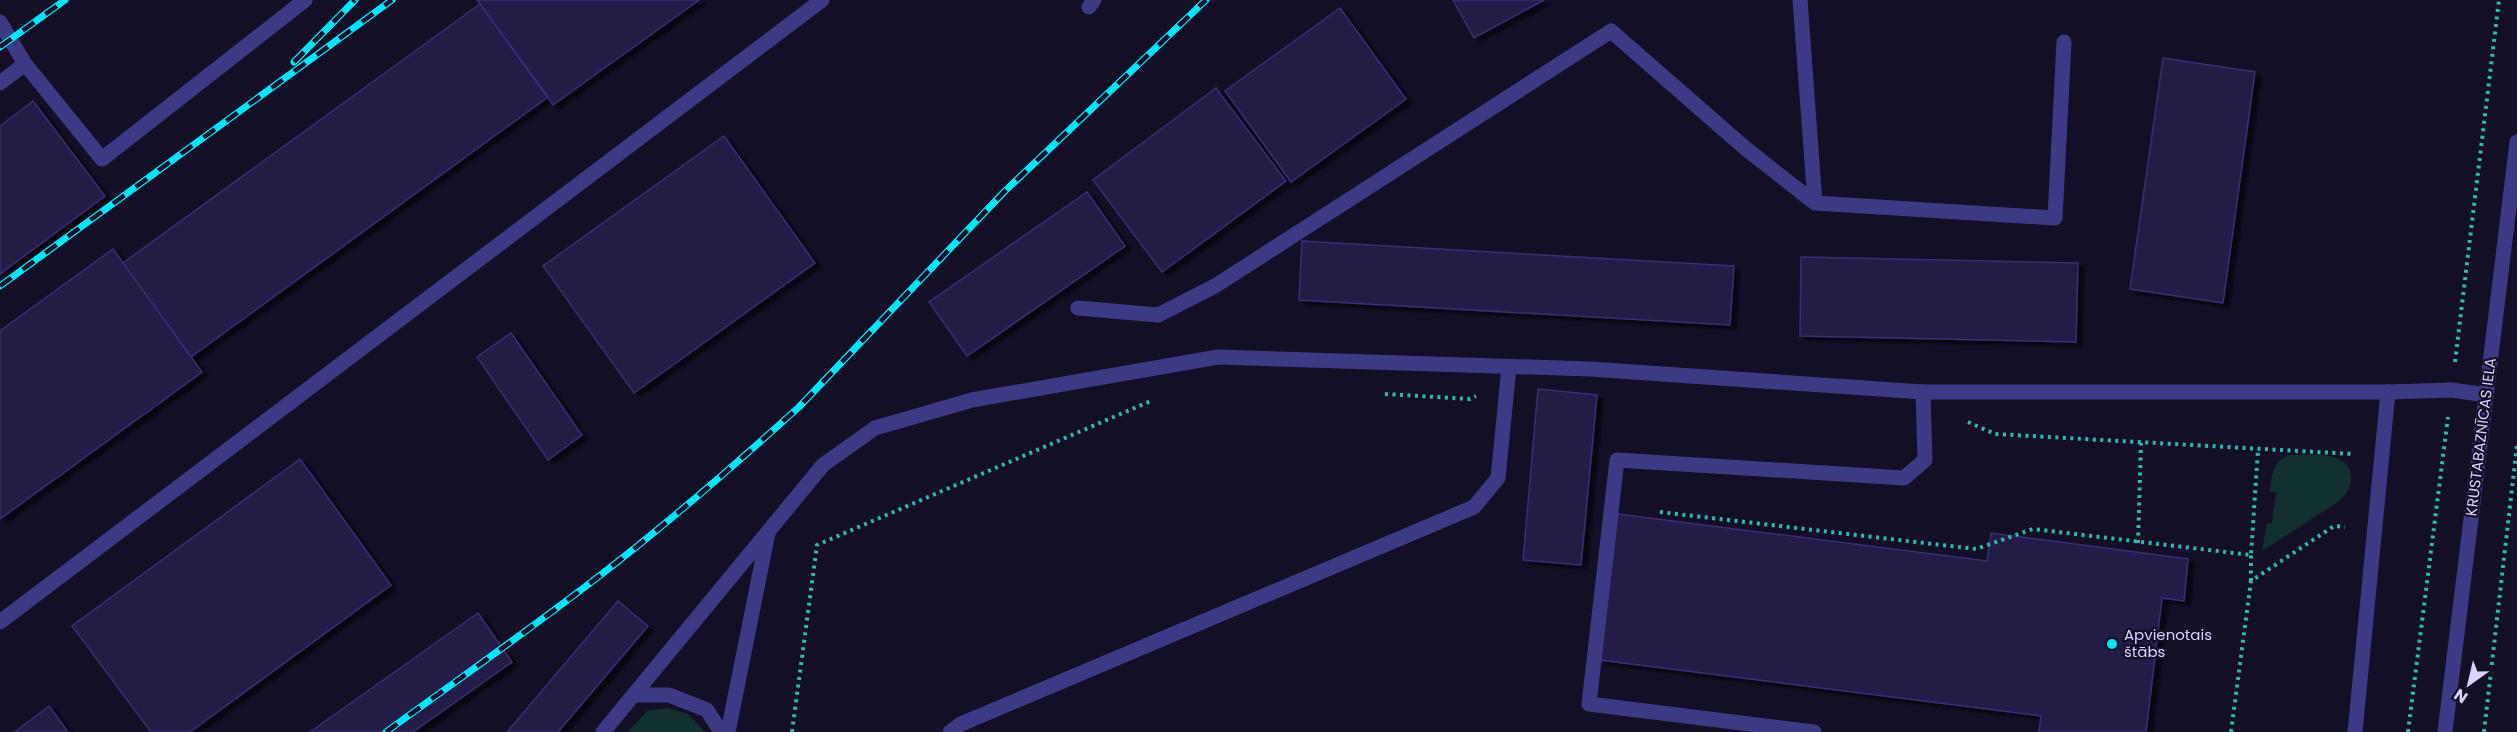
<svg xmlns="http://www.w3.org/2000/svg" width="2517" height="732" viewBox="0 0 2517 732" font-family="Poppins,sans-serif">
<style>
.green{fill:#12302f}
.building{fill:#241b47;stroke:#3b2d73;stroke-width:1.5;filter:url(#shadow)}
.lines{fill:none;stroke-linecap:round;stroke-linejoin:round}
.path{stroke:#2fb8b0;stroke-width:4;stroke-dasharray:3 4.5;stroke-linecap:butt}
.lane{stroke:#3d3a85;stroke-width:15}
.street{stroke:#3d3a85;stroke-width:15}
.rail-casing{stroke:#00e5ff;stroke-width:7}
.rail{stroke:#130f26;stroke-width:4.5;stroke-dasharray:14;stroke-linecap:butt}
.poi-dot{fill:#00e5ff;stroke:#130f26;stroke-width:2}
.labels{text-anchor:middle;stroke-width:4.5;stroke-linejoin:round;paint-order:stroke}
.street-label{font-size:15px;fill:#d9d4ff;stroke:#130f26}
.poi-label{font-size:15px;fill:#d9d4ff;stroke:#130f26;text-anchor:start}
</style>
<defs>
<filter id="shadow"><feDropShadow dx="6" dy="4" stdDeviation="1.5" flood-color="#0009"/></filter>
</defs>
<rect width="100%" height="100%" fill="#130f26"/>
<path class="green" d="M2290 455C2308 455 2349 450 2351 476 2352 489 2344 497 2335 504L2262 551 2267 523H2272L2276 492H2270C2272 476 2272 460 2290 455Z
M668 708 688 714 705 732H628L647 711Z"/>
<path class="building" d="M477 0H699L553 105Z
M1453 0H1544L1474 38Z
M480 4 548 97 191 357 123 263Z
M1340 8 1406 99 1291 182 1225 91Z
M2163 58 2255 72 2223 303 2130 289Z
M1216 88 1286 181 1162 272 1093 180Z
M33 101 105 196 0 274V126Z
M724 136 815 263 634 393 543 266Z
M1087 192 1125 246 967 356 929 302Z
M1302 241 1734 266 1730 325 1299 300Z
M113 249 202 372 0 519V331Z
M1801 257 2078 263 2076 342 1800 336Z
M511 333 582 435 548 460 477 357Z
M1538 389 1597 395 1581 565 1523 560Z
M300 459 391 585 190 732H151L72 626Z
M1618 514 1987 561 1991 533 2188 559 2184 601 2162 598 2146 732H2039L2041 716 1600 660Z
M618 601 648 626 558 732H507Z
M478 613 512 662 413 732H310Z
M49 706 68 732H15Z"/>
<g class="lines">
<path class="path" d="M2455 362 2499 0
M1385 394 1470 399 1476 396
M1968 422 1995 434 2353 454
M1660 512 1976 549 2033 529 2251 555 2258 450
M2138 543 2141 443
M2251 581V555
M792 732 817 545 1153 400
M2231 732 2251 581 2334 526 2345 527
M2408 732 2448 417
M2484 732 2517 445"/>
<path class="lane" d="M1089 7 1094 0
M0 22 25 64 0 83
M25 64 102 159 305 0
M1815 203 2055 218 2064 42
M1078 308 1158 315 1215 286 1611 31 1745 148 1815 203 1800 0
M0 622 822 0
M635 695H669L707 710 721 732
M728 732 768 533
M950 732 961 724 1474 507 1498 478 1509 367
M1814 732 1589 704 1617 460 1904 478 1925 460 1923 392
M2355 732 2388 392"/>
<path class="street" d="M603 732 823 465 875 428 972 400 1218 357 1590 369 1923 392H2388L2452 390 2486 395
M2445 732 2517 142"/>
<g class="rail-casing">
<path id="rail" d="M0 47 65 0
M294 62 355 0
M0 286 392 0
M386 732C460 678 535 626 607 570 674 518 737 463 799 407L1005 191 1206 0"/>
</g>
<use href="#rail" class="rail"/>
</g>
<circle class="poi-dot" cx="2112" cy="644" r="6"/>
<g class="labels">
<g class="street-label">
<text transform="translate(2481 437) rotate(-83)" y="5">KRUSTABAZNĪCAS IELA</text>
</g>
<g class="poi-label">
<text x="2124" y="640">Apvienotais<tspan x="2124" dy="17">štābs</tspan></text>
</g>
</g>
<g transform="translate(2469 684) rotate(214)" stroke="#130f26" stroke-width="4.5" paint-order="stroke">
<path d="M0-4.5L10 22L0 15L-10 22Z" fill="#d9d4ff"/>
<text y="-9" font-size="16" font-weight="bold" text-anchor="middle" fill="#d9d4ff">N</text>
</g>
</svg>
